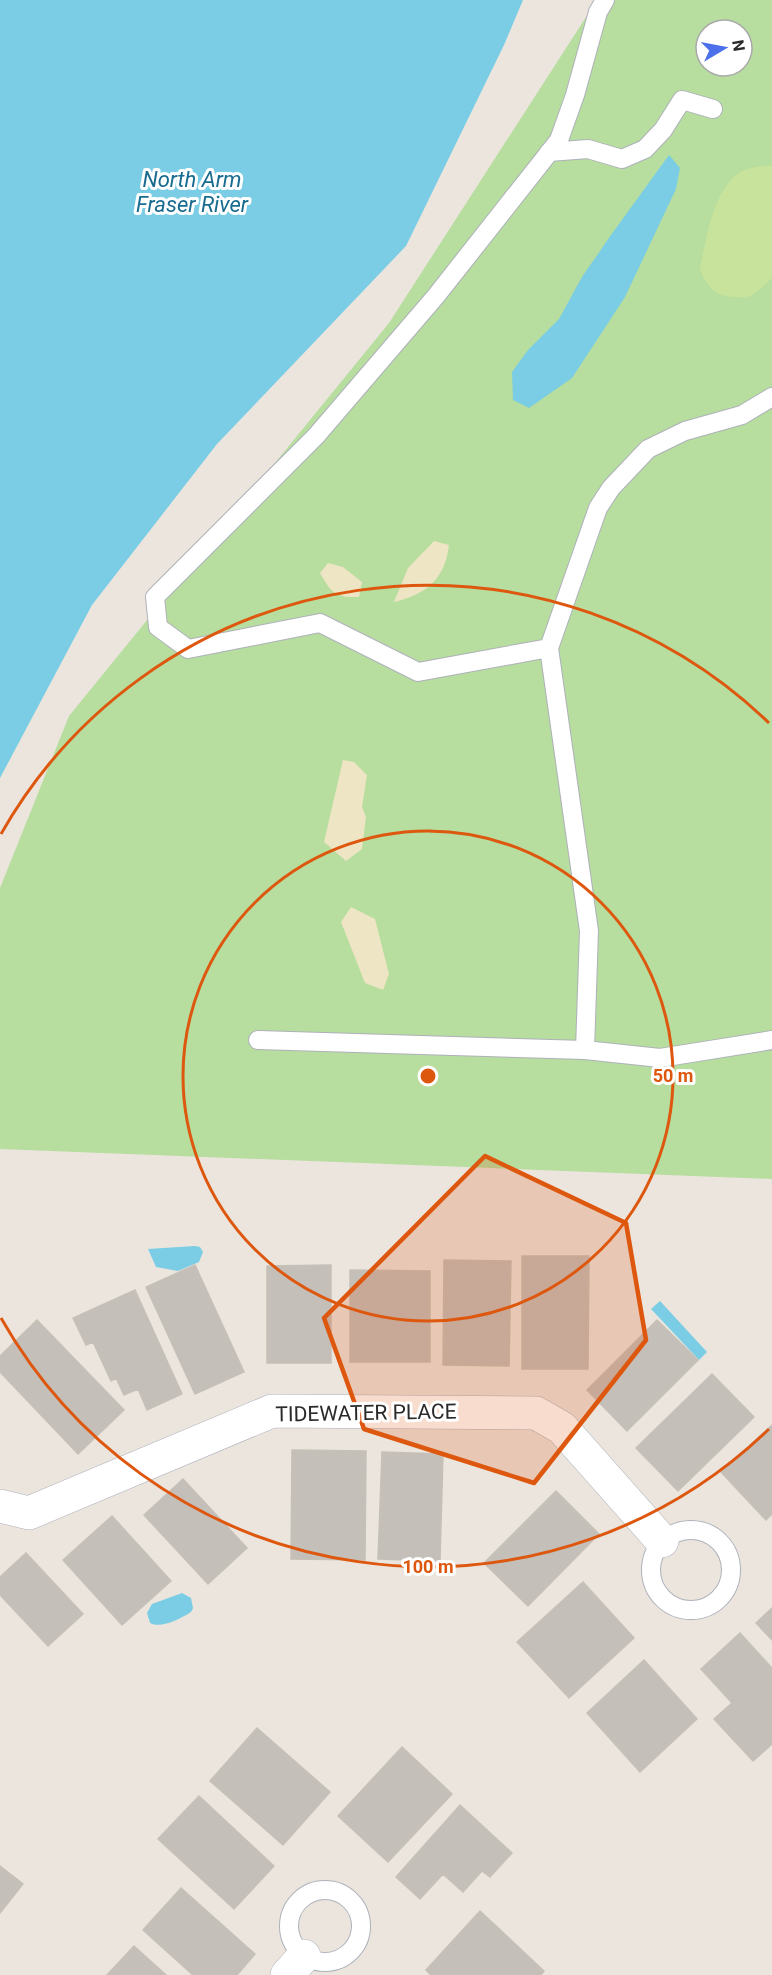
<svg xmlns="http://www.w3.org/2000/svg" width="772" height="1975" viewBox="0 0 772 1975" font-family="Roboto,sans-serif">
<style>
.green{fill:#b7dd9f;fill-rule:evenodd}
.sand{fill:#ede5c3}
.pitch{fill:#c8e39b}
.water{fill:#7acde4}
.building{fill:#c4bfb9;stroke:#c6c0b7;stroke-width:1.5}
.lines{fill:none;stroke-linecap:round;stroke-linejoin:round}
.service-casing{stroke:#aeb1ba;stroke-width:20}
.minor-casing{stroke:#aeb1ba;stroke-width:34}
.service{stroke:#fff;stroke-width:18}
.minor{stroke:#fff;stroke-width:33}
.marked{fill:#de570e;fill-opacity:0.2;stroke:#de570e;stroke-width:4.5;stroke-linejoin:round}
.ring{fill:none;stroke:#de570e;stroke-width:3}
.labels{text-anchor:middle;stroke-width:6;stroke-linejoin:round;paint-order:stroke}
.street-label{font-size:21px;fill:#2a2a2a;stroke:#fff}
.water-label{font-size:22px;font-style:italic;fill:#196c90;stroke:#fff}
.centre{fill:#de570e;stroke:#fff;stroke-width:3}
.ring-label{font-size:18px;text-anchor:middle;font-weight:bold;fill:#de570e;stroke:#fff;stroke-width:6;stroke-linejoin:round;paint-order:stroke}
</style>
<rect width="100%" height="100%" fill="#ebe5de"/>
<path class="green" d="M597 0H772V1179L0 1149V888L69 716 389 323ZM706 30H742V66H706Z"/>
<path class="sand" d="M434 541 449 545C445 579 427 594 394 602L408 568Z
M328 563 343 567 362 582 359 597C335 598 331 592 320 573Z
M343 760 354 762 367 775 362 807 366 817 362 849 346 861 324 842Z
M351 907 375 919 389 974 383 990 365 983 341 922Z"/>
<path class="pitch" d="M772 166V278C766 283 758 293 750 296 747 298 740 297 736 297 715 297 705 286 700 267 707 238 712 196 736 175 746 167 760 166 772 166Z"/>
<path class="water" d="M0 0H523L504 45 406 246 217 444 92 605 0 778Z
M669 155 680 168 676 189 625 297 572 378 529 408 513 400 512 372 528 350 559 319 582 277 611 235Z
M195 1246 200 1247 203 1252 199 1262 178 1271 156 1267 148 1249Z
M660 1301 707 1352 699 1360 651 1309Z
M182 1593 191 1598 193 1608 191 1612C180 1619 161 1629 150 1623L147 1613 152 1604Z"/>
<path class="building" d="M522 1256H589L588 1369H522Z
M444 1260 511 1261 509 1366 443 1365Z
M195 1265 244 1372 195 1394 146 1287Z
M331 1265V1363H267V1266Z
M350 1270 430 1271V1362H350Z
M135 1290 182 1394 147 1410 138 1389 124 1395 116 1378 111 1381 93 1342 86 1345 73 1318Z
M37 1320 124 1410 78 1454 0 1372V1356Z
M657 1320 698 1360 627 1431 587 1390Z
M712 1374 754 1417 678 1491 636 1448Z
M772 1425V1514L766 1520 721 1472Z
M292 1450 366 1451 365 1560 291 1559Z
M382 1452 443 1454 440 1561 378 1559Z
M183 1479 247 1548 208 1584 144 1515Z
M556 1491 599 1534 528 1606 484 1563Z
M112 1516 171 1581 122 1625 63 1560Z
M26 1553 83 1614 48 1646 0 1595V1577Z
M583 1582 634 1638 569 1698 517 1642Z
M772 1608V1640L756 1623Z
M740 1633 772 1668V1744L753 1761 714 1719 732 1703 701 1669Z
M644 1660 697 1719 640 1772 587 1713Z
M257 1728 330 1792 283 1845 210 1781Z
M402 1747 452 1794 388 1862 338 1816Z
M199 1796 274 1866 234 1909 158 1839Z
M460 1805 512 1853 490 1877 482 1871 463 1892 443 1874 420 1899 396 1877Z
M0 1866 23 1884 0 1913Z
M181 1888 255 1954 237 1975H193L143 1930Z
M480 1911 544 1971 541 1975H431L426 1970Z
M134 1946 166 1975H107Z"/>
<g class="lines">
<g class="service-casing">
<path id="service" d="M549 152 588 149 622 159 645 149 663 130 682 100 713 109
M549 648 418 672 320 623 188 649 158 627 155 597 316 436 436 296 559 140 575 95 598 12 605 0
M258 1040 585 1050 660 1058 772 1040
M585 1050 589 931 549 648 598 508 611 488 648 449 685 431 742 415 772 397
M651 1570a40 40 0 1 1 80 0a40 40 0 1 1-80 0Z
M289 1926a36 36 0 1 1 72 0a36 36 0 1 1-72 0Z"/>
</g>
<g class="minor-casing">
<path id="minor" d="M0 1506 29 1513 272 1411 536 1413 562 1428 662 1541
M287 1975 304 1956"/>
</g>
<use href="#service" class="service"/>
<use href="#minor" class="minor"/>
</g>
<path class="marked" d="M485 1156 626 1223 646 1340 534 1483 364 1429 324 1318Z"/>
<g class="ring">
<circle cx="428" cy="1076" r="245"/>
<path d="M769 1429A491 491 0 0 1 1 1318M1 834A491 491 0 0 1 769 723"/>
</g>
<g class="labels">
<g class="street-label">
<text transform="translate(366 1413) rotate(-1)" y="7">TIDEWATER PLACE</text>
</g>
<g class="water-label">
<text x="192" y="187">North Arm<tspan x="192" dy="25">Fraser River</tspan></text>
</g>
</g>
<circle cx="428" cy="1076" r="9" class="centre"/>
<g class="ring-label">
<text x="673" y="1082">50 m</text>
<text x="428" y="1573">100 m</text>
</g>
<g transform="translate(724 48) rotate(80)"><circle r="28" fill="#ffffff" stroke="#aaaaaa" stroke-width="1.5"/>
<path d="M0-4.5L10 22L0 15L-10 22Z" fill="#4c70ea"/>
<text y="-9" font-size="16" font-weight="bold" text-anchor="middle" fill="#2a2a2a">N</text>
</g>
</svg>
